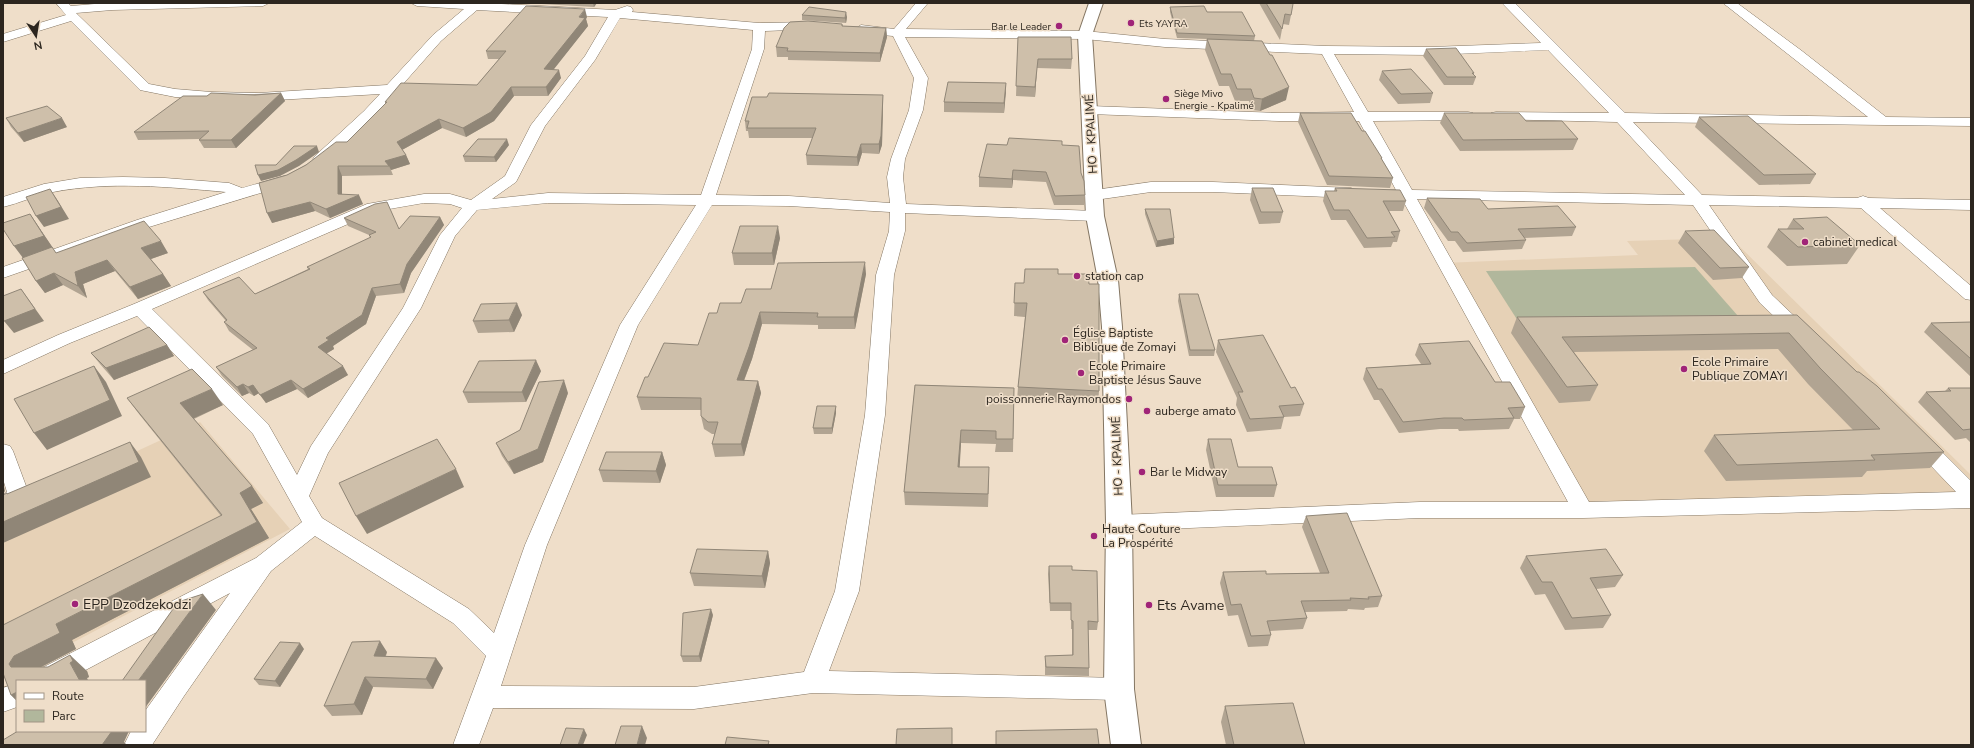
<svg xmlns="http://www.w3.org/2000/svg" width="1974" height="748" viewBox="0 0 1974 748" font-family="'Nunito Sans',sans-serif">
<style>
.built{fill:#e6d1b6}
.green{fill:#b1b79c}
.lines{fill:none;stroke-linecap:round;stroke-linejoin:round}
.minor-casing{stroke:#837562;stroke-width:1}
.secondary-casing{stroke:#837562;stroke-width:2}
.minor{fill:#fff;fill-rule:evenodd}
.secondary{fill:#fff;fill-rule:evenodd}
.wall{fill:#b1a492}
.shaded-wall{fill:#908677}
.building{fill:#cebfaa;stroke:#908677}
.poi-dot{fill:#a02478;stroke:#efdec9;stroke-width:1.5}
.labels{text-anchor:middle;stroke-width:3;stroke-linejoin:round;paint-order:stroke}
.far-poi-label{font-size:10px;fill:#2c261f;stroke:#efdec9;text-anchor:start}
.street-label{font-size:12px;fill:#2c261f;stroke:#efdec9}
.poi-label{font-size:12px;fill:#2c261f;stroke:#efdec9;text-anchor:start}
.near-poi-label{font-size:14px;fill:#2c261f;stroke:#efdec9;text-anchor:start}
</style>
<rect width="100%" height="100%" fill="#efdec9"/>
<path class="built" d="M1731 238 1971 475V494L1583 509 1444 263 1638 255 1627 241Z
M200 422 290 529 3 679V513Z"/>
<path class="green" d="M1695 267 1738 316 1518 321 1486 271Z"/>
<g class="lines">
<g class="minor-casing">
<path id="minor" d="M56 3H68L71 6 106 3H269L263 6 112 10 76 13 149 84 175 89 211 92 259 93 387 85 433 35 464 9 417 6 411 3H484L615 10 627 6 631 7 633 10 632 12 759 23 812 22 818 26 816 29 765 31 764 49 716 195 789 196 890 203 887 177 891 159 909 110 914 78 893 36 861 33 855 29 861 25 894 29 916 3H928L906 29 1085 31 1165 39 1326 46 1431 47 1541 43 1502 3H1515L1625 113 1868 117 1723 3H1737L1802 51 1886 117 1971 118V126L1633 122 1702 195 1857 198 1863 196 1869 198 1971 200V210L1880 208 1971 286V300L1965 299 1861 208 1709 205 1772 295 1808 329 1811 333 1808 337 1802 339 1796 337 1760 303 1693 205 1417 199 1589 502 1956 492 1912 446 1909 441 1912 436 1919 434 1926 436 1971 481V508L1583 518H1420L1119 531 1111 529 1108 523 1111 517 1119 515 1420 502H1568L1402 199 1373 197 1370 194 1373 191 1396 190 1359 121H1279L1090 114 1085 113 1083 110 1085 107 1090 106 1279 113 1354 112 1322 54 1165 47 1085 39 905 37 928 78 923 110 905 159 903 177 906 204 1095 211 1101 213 1103 216 1101 219 1095 221 905 213V231L894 275 885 415 859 591 829 671 1119 678 1128 681 1132 689 1128 697 1119 700 813 693 694 709 493 708 479 745H453L486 656 453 623 315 536 271 571 184 696 152 745H124L131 731H145V711L230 593 65 681H28L32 673 256 558 302 522 253 434 137 316 70 343 3 374V360L58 335 134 304 367 204 424 194H450L471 200 505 176 531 125 585 56 608 17 477 10 441 41 374 117 325 162H315L313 159 315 156 364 111 380 94 259 101 175 97 140 90 71 21 3 42V34L66 15ZM620 18 753 30 752 49 701 195 548 193 492 199 516 182 545 126 595 60ZM1548 50 1609 113 1496 112 1491 113 1489 116 1491 119 1617 122 1685 195 1412 190 1373 121 1468 120 1473 119 1475 116 1473 113 1468 112H1368L1334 54 1431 55ZM424 203 450 204 462 208 440 235 403 308 311 446 297 475 268 424 152 309 378 211ZM548 203 696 205 620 325 525 545 494 633 469 609 322 518 309 496 328 453 421 308 455 236 477 210ZM712 205 789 206 890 212 889 231 876 275 865 415 835 591 804 672 694 687 501 686 547 545 638 325Z
M285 176 290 178 293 181 290 184 149 227 3 278V267L137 220 226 192C169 187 110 181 53 192 36 195 20 203 3 207V197L44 184 80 178 123 177 165 178 229 183 242 188Z
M1151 182H1213L1351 188 1356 190 1359 193 1356 196 1351 198 1213 192H1151L1095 200 1090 198 1087 195 1090 192 1095 190Z
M3 444 10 446 13 451 29 494C23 504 14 513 3 516V495L7 492 3 479Z
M17 683V707L3 712V688Z"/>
</g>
<g class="secondary-casing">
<path id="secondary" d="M1089 3H1103L1092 35 1104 216 1118 280 1122 327 1132 523 1134 689 1141 745H1111L1104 689 1106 523 1102 327 1098 280 1086 216 1078 35Z"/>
</g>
<use href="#minor" class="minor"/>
<use href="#secondary" class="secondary"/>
</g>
<path class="wall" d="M524 3H597L594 7Z
M1259 3H1292L1291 15 1289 25 1283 24 1280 40Z
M1170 7 1207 12 1255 36 1254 41 1286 100 1260 111 1252 110 1249 101H1235L1229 86H1219L1205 50 1207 39 1177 38 1170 12Z
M802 15 847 17 846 23 802 20Z
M587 17 586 19 588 26 553 69 561 78 548 96H514L494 121 466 137 442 128 402 150 406 155 410 164 391 170 393 175 342 176V194L363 204 330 218 315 211 272 223 287 175 347 142 385 104V102L477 85 499 59H488L486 51Z
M842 24 843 26 886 28 887 37 880 62 788 60V57H777L776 47Z
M1018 37 1072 59 1071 69 1037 68 1035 97 1016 96Z
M1426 49 1474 73V75L1476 77 1473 85H1444L1423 56Z
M1382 71 1433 93 1430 103 1398 104 1379 80Z
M1006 83 1004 113 944 112V102Z
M281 93 285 101 236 148H204L199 140 200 139 138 140 134 132 207 96Z
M883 95V105L882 145 879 154 862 153 858 166 807 165 806 155 813 138H749L748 131H746L745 121Z
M1300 113 1362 131 1382 158V160L1393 178 1390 188 1327 185 1298 122Z
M1444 113 1526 121 1578 139 1573 150 1460 151 1440 123Z
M1699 117 1816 174 1810 184 1759 185 1695 127Z
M6 118 67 127 24 142 11 127Z
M509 145 496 162H465L463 156Z
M1007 145H1062L1081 173 1085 195 1084 205H1054L1046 182 1013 180 1012 188 979 187V177Z
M1252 188 1283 212 1280 223 1259 224 1250 200Z
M1335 188 1406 201 1403 211H1389L1400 231 1397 242H1393L1391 247 1364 248 1346 220H1331L1323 201 1325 191H1334Z
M1427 198 1488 209 1576 227 1572 236 1524 238 1526 240 1522 249 1463 252 1455 241H1448L1424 208Z
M1145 209 1174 238V244L1156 247 1145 214Z
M30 214 56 253H168L151 259 163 274 171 286 138 299 115 271 83 284 87 298 63 285 45 293 36 281 23 258Z
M440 217 444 225 411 273 404 293 376 296 366 324 333 346 334 349 326 354 348 375 308 398 297 389 266 403 259 393 254 396 249 393 242 396 222 376 216 367 253 350 229 331 224 322 226 321 208 300 203 292 255 294 308 269 307 267 370 238 369 235 348 226 344 218 399 229Z
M1793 219 1860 245 1847 264 1787 266 1767 247 1778 229H1787Z
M1685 231 1749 267 1742 278 1713 280 1678 243Z
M780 238 774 265H734L732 253Z
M866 274 855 329H818V325L762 324 752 359 744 381H758L761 393 744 456 715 457 712 444 715 434H712L704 429 701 416V410H641L637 397 648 377 698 345 717 313 771 289Z
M1058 274 1089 284 1099 391 1098 404 1017 401 1018 387 1025 317 1014 316 1015 283H1024Z
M1179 294 1215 350 1214 356H1189L1178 301Z
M522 315 514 332 478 333 473 321Z
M1797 315 1857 372 1944 452 1930 468 1867 471 1862 477 1726 481 1704 451 1714 435 1853 430 1808 384 1778 349 1574 352 1598 385 1590 401 1559 403 1511 333 1517 317Z
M1971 322V377L1924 332 1931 323Z
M1218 340 1291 388 1304 404 1300 416 1284 417 1281 429 1247 432 1236 405 1237 398 1216 352Z
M1419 344 1495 382 1525 407 1520 419H1514L1509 429 1459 431 1458 429H1440L1399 433 1379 400H1374L1363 379 1366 368 1421 364 1415 355Z
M167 345 174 356 114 380 100 364 91 353Z
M541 371 526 402 468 403 463 392Z
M915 385 1014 388 1013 452H995L996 444 961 443 959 467 989 480 988 507 905 505 904 492Z
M1948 388H1971V443L1966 438 1955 440 1918 402 1926 392 1945 391Z
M568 393 543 462 514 474 502 456 496 443 520 430Z
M127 398 223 405 194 419 252 486 263 503 251 509 269 538 72 640 76 649 42 667 87 671 89 677 87 678 88 681H17V701L11 695 4 676 221 516 139 414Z
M836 406V413L832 434H814L813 428Z
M1208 439 1238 467 1277 485 1274 497H1216L1206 450Z
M662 452 666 465 660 483 603 482 599 470Z
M1306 516 1382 596 1378 607 1365 608 1364 610 1348 609 1347 611 1305 612 1307 618 1303 629 1270 631 1271 635 1268 646 1248 647 1238 615 1228 616 1220 583 1223 572 1266 574 1320 573 1302 527Z
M768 551 770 563 765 588 694 586 690 573Z
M1526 556 1623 575 1615 587 1596 589 1611 615 1603 628 1565 630 1545 594 1535 595 1520 568Z
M1049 566 1072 570 1098 622 1097 630H1088L1089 668V676L1045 675V656L1072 655V629H1071V611H1050L1048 574Z
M713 615 701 662H683L681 656Z
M304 649 280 687 259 685 254 679Z
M387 652 386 656 443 668 433 689 373 687 362 715 332 716 324 706Z
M1225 706 1305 745H1226L1221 722Z"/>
<path class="shaded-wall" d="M593 3H597L594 7Z
M585 9 587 17 586 19 588 26 547 78 544 69Z
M846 12 847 17 846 23 845 18Z
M886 28 887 37 880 62V53Z
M1038 59 1037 68 1035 97V87Z
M559 70 561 78 548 96 546 87Z
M1006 83V92L1004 113V103Z
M511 87 514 96 494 121 466 137 463 128Z
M1289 87 1286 100 1260 111 1262 99Z
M281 93 285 101 236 148 231 140Z
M883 95V105L882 145 879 154V144Z
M62 118 67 127 24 142 18 133Z
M439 119 442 128 400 151 397 142Z
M507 139 509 145 496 162 494 157Z
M861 144 862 153 858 166 857 157Z
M317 146 319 152 299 166 280 176 261 181 258 175Z
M406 155 410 164 391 170 389 166 385 161Z
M338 166 342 176V202L359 195 363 204 330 218 326 209 338 194Z
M1013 170V180L1012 188V179Z
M50 189 58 201 69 219 44 227 36 216Z
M310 202 315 211 272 223 267 213Z
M30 214 53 248 23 258 14 246Z
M440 217 444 225 411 273 404 293 400 284 407 264Z
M778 226 780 238 774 265 772 253Z
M1174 238V244L1156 247 1157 241Z
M161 241 168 253 148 260 141 248Z
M107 260 115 271 83 284 87 298 78 286 75 272Z
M865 262 866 274 855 329 854 317Z
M54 273 63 285 45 293 36 281Z
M163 274 171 286 138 299 130 287Z
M372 288 376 296 366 324 333 346 334 349 322 356 318 347 326 338Z
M21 289 44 321 14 333 4 321Z
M517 303 522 315 514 332 509 320Z
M760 312 762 324 752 359 739 393 737 380Z
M167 345 174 356 114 380 106 368Z
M536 360 541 371 526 402 522 392Z
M94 366 106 382 122 416 47 450 34 433Z
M343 366 348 375 308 398 303 389Z
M291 380 297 389 266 403 260 395Z
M564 380 568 393 543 462 514 474 508 462Z
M758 381 761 393 744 456 741 444Z
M243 384 249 393 242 396 237 387Z
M253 385 259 393 254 396 248 387Z
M212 389 223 405 192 419 180 403Z
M836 406V413L832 434V428Z
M961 430V443L959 480 958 467Z
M130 442 141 457 151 477 3 543V522Z
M662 452 666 465 660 483 656 471Z
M456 469 464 487 367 534 356 516Z
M3 482 5 491 3 494Z
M252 486 263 503 251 509 269 538 72 640 76 649 31 672 11 667 9 664 14 656 56 624 257 522 240 493Z
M768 551 770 563 765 588 762 576Z
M203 594 216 610 145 708V681H138Z
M711 609 713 615 701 662 699 656Z
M380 641 387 652 381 666 374 656Z
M300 643 304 649 280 687 275 681Z
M70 655 87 671 89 677 87 678 88 681H80L70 663Z
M436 658 443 668 433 689 426 679Z
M365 677 373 687 362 715 354 704Z
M17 692V701L11 695Z
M642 726 647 738 645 745H637Z
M584 729 587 735 583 745H578Z
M107 731H129L124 742 127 745H102Z"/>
<path class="building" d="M1266 3H1292L1293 4 1291 15 1285 14 1282 29Z
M526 6 585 9 579 17 585 18 544 69 559 70 546 87H511L491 112 463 128 439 119 397 142 406 155 385 161 389 166H338V194L359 195 326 209 310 202 267 213 259 183 287 175 306 165 336 142H347L387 102H385L401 83 477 85 506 51H486Z
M1204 6 1207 12H1242L1255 36 1177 33 1170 7Z
M809 7 846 12 845 18 802 15Z
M808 21 842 24V26L886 28 880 53 787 51 788 48 776 47 784 28 790 22Z
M1018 37H1071L1072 59H1038L1035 87 1016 86Z
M1207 39 1262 41 1270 55H1272L1289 87 1262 99 1254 98 1251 89H1237L1231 74H1221Z
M1456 48 1474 73H1472L1476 77H1447L1426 49Z
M1411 69 1433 93 1401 94 1382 71Z
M948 82 1006 83 1004 103 944 102Z
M211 93 255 95 281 93 231 140H199L209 131 134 132 183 96H207Z
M769 93 883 95 881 136 879 144H861L857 157 806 155 816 128H747L749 121H745L752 97H767Z
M47 106 62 118 18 133 6 118Z
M1300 113H1351L1362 131H1365L1382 158H1381L1393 178 1329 176Z
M1444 113H1519L1526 121H1562L1578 139 1463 140Z
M1748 116 1816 174 1764 175 1699 117Z
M1009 138 1062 141V145L1079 146 1081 173 1084 181 1085 195 1055 196 1046 172 1013 170 1012 179 979 177 987 144 1007 145Z
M478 139H507L494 157 463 156Z
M294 146H317L296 160 278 170 258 175 255 165H276Z
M1252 188H1273L1283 212H1261Z
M1335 188 1400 190 1406 201H1383L1400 231 1391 232 1395 237 1367 238 1349 210H1334L1325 191H1337Z
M50 189 61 207 36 216 26 197Z
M1427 198 1480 199 1488 209 1558 206 1576 227 1518 229 1526 240 1467 243 1458 232H1451Z
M387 202 399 229 410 216 440 217 407 264 400 284 372 288 362 315 326 338 329 340 318 347 343 366 303 389 291 380 260 395 253 385 248 387 243 384 237 387 216 367 257 348 224 322 227 320 203 292 239 277 255 294 310 269 307 267 371 237 369 235 376 232 344 218 375 204Z
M1145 209H1170L1174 238 1157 241Z
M30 214 44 236 14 246 3 229V223Z
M1827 217 1860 245 1798 247 1778 229H1804L1793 219Z
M144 221 161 241 141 248 163 274 130 287 107 260 75 272 78 286 54 273 36 281 22 258 52 247 56 253Z
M740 226H778L772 253H732Z
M1714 230 1749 267 1720 268 1685 231Z
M865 262 854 317H817L818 313 760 312 749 347 737 380 758 381 741 444H712L718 422H708L701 416V398L637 397 645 377H648L664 343 698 345 709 313H717L720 303H741L746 289H771L778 263Z
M1025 269H1058V274H1088L1089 284H1099V391L1018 387 1027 303H1014L1015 283H1024Z
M21 289 35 309 4 321 3 320V296Z
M1179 294H1198L1215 350H1190Z
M517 303 509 320 473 321 481 304Z
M1797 315 1857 372H1859L1877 386 1944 452 1871 455 1875 460 1737 465 1714 435 1880 429 1820 368 1789 333 1562 337 1598 385 1567 387 1517 317Z
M1971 322V359L1931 323Z
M149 327 167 345 106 368 91 353Z
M1263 335 1291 388 1295 387 1304 404 1279 406 1284 417 1250 419 1238 392H1243L1218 340Z
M1469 341 1495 382H1510L1525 407 1508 408 1514 418 1464 420 1462 418H1444L1403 422 1382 389H1378L1366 368 1431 364 1419 344Z
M536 360 522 392H463L479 361Z
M94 366 110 400 34 433 14 399Z
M192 369 212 389 180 403 252 486 240 493 257 522 56 624 60 633 14 656 9 664 11 667H48L70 655 73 661 70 663 80 681H17V692L11 695 3 673V625L222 515 127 398Z
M564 380 538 449 508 462 496 443 520 430 539 382Z
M915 385 1014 388 1013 439H996V431L961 430 958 467H989L988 494 904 492Z
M1948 388H1971V429L1963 430 1926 392 1951 391Z
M817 406H836L832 428H813Z
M437 439 456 469 356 516 339 483Z
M1208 439H1231L1238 467H1272L1277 485H1218Z
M130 442 139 462 3 522V495L7 493V494Z
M606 452H662L656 471 599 470Z
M1347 513 1382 596 1368 597 1369 599 1350 598 1351 600 1301 601 1307 618 1267 621 1271 635 1251 636 1241 604 1231 605 1223 572 1266 571V574L1329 573 1306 516Z
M697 549 768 551 762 576 690 573Z
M1606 549 1623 575 1590 578 1611 615 1572 618 1552 582H1542L1526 556Z
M1049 566H1072V570L1097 571 1098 622 1088 621 1089 668 1046 667 1045 656 1073 655V621L1071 620V603H1050Z
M203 594 138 681H122L178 602Z
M711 609 699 656H681L683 613Z
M380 641 374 656 436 658 426 679 365 677 354 704 324 706 352 642Z
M280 642 300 643 275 681 254 679Z
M1293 703 1305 745H1234L1225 706Z
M621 726H642L637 745H615Z
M566 728 584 729 578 745H560Z
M952 728V745H896L897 729Z
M1097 729 1099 745H996V731Z
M18 731H112L102 745H3V740Z
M727 737 769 741 768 745H725Z"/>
<g class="poi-dot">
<circle cx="1131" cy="23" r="4"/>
<circle cx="1059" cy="26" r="4"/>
<circle cx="1166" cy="99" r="4"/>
<circle cx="1805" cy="242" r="4"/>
<circle cx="1077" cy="276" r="4"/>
<circle cx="1065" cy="340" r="4"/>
<circle cx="1684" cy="369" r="4"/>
<circle cx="1081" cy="373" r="4"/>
<circle cx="1129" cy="399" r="4"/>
<circle cx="1147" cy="411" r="4"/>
<circle cx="1142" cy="472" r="4"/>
<circle cx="1094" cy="536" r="4"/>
<circle cx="75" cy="604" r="4"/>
<circle cx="1149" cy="605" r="4"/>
</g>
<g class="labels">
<g class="far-poi-label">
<text x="1139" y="27">Ets YAYRA</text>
<text x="1051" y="30" text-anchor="end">Bar le Leader</text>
<text x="1174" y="97">Siège Mivo<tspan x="1174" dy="12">Energie - Kpalimé</tspan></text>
</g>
<g class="street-label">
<text transform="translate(1091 134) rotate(-93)" y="4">HO - KPALIMÉ</text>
<text transform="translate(1117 456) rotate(-92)" y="4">HO - KPALIMÉ</text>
</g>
<g class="poi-label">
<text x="1813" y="246">cabinet medical</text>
<text x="1085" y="280">station cap</text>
<text x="1073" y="337">Église Baptiste<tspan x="1073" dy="14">Biblique de Zomayi</tspan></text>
<text x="1692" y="366">Ecole Primaire<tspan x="1692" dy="14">Publique ZOMAYI</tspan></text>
<text x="1089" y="370">Ecole Primaire<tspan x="1089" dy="14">Baptiste Jésus Sauve</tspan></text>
<text x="1121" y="403" text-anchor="end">poissonnerie Raymondos</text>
<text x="1155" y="415">auberge amato</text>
<text x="1150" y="476">Bar le Midway</text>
<text x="1102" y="533">Haute Couture<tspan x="1102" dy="14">La Prospérité</tspan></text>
</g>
<g class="near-poi-label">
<text x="83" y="609">EPP Dzodzekodzi</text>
<text x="1157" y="610">Ets Avame</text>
</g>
</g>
<rect width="1974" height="748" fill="none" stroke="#2c261f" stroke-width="8"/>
<rect x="16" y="680" width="130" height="52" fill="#efdec9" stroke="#a19485"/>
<rect x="24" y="693" width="20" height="6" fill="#ffffff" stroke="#a19485"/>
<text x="52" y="700" font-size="12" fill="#2c261f">Route</text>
<rect x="24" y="710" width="20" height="12" fill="#b1b79c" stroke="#a19485"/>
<text x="52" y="720" font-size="12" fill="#2c261f">Parc</text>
<g transform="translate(36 36) rotate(168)" stroke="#efdec9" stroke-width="3" paint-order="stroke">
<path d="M0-3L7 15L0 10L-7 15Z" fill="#2c261f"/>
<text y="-6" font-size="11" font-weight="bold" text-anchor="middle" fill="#2c261f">N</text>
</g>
</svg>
